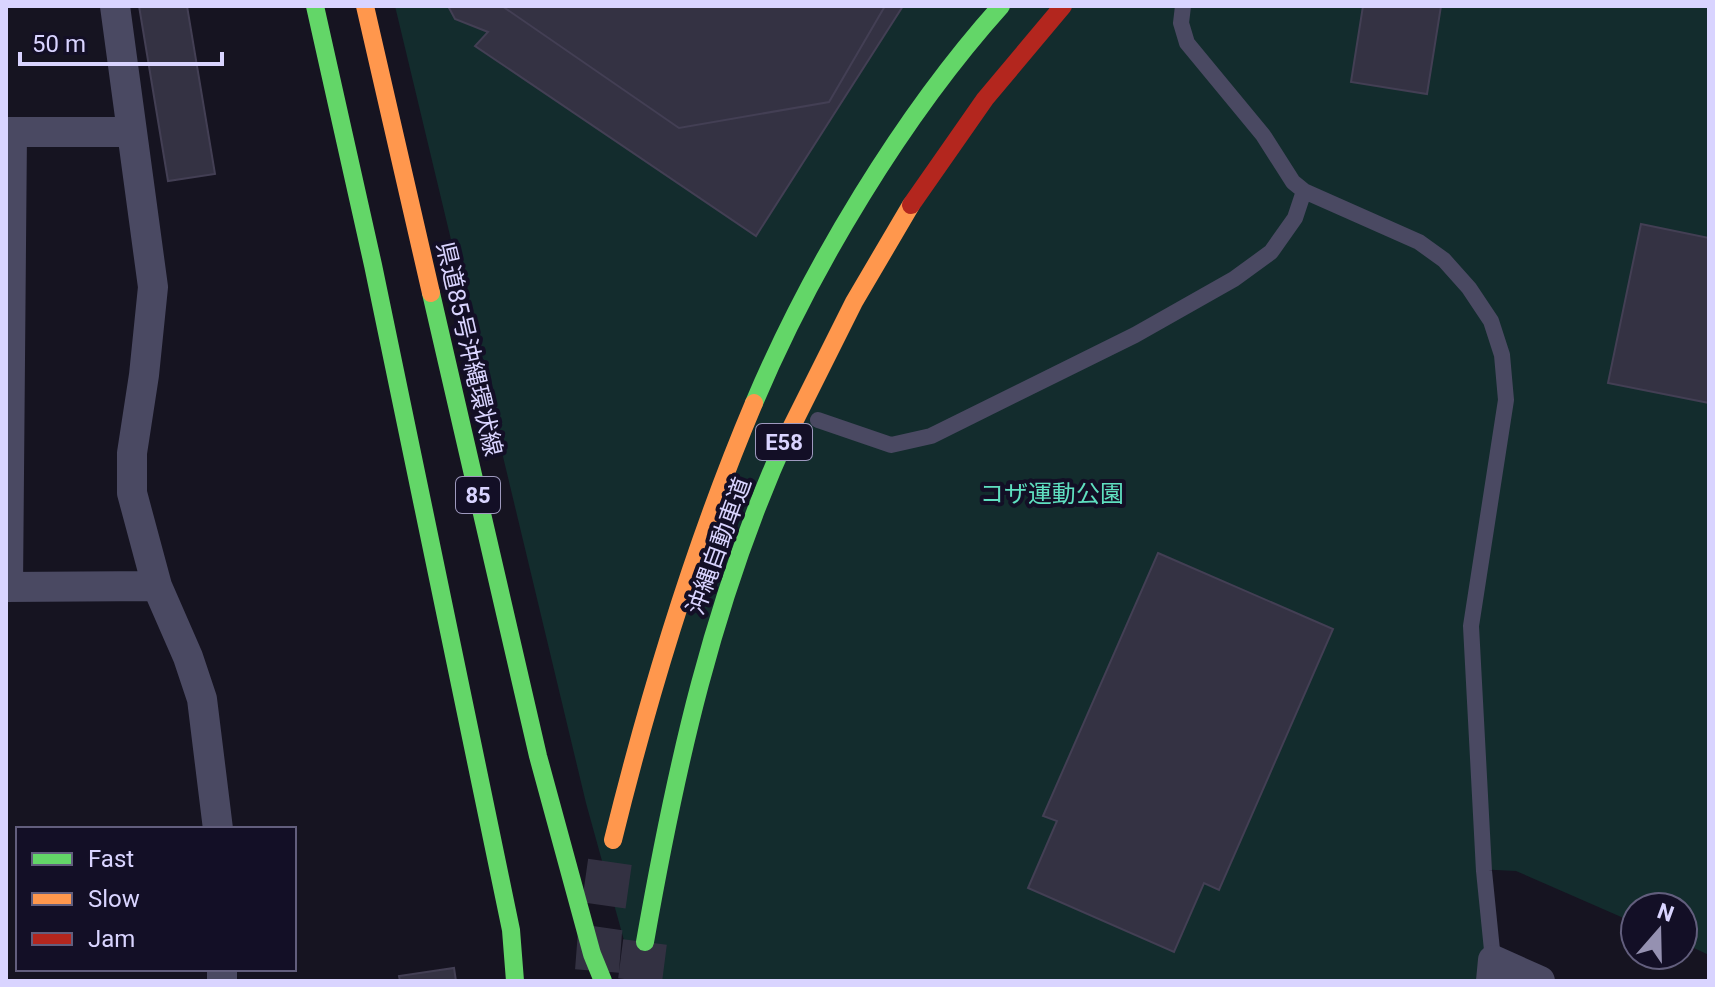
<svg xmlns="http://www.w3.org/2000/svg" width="1715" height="987" viewBox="0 0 1715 987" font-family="Roboto,'Noto Sans JP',sans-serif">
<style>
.green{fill:#132c2d}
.building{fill:#343243;stroke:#433f54;stroke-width:2}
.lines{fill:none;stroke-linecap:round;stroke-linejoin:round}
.highway-tunnel{stroke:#333142;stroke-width:44;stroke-dasharray:44 22;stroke-linecap:butt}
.lane{stroke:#4a4962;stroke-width:16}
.street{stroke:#4a4962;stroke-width:30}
.fast{stroke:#63d668;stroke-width:18}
.slow{stroke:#ff974d;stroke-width:18}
.jam{stroke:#b3261e;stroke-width:18}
.labels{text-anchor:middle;stroke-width:8;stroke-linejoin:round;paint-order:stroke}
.shield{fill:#130f26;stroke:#9e99be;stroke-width:2}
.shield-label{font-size:22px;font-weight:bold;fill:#d9d4ff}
.street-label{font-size:24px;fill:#d9d4ff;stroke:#130f26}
.park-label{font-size:24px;fill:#5fe0c0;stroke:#130f26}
</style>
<rect width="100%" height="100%" fill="#161421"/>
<path class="green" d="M395 6H1709V955L1683 943V907H1635V923L1516 871 1476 869 1487 961 1485 981H638L625 944 586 803Z"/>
<path class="building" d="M139 6H187L215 174 168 181Z
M448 6H903L756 236 475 46 488 32 455 19Z
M502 6H885L829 102 679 128Z
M1363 6H1441L1427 94 1351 82Z
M1641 224 1709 238V403L1608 383Z
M1158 553 1333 629 1219 890 1204 883 1174 952 1028 888 1057 821 1043 816Z
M454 968 456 981H400L399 976Z"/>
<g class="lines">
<path class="highway-tunnel" d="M597 971 600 932 613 840
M640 981 645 942"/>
<path class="lane" d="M1183 6 1181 23 1187 43 1263 135 1293 182 1304 191 1419 242 1444 260 1469 288 1491 321 1502 355 1506 400 1471 626 1484 871 1493 960
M818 420 891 445 931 436 1135 335 1234 279 1271 252 1295 218 1304 191"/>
<path class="street" d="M115 6 153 287 144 375 132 453V493L157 586 188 657 202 699 218 829
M6 132H130
M6 587 157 586
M8 587 12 132
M222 969V981
M1491 981 1493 960 1540 981"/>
<path class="fast" d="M315 6 373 265 511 930 515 981
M431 293 538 756 592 954 603 981
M754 403C811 268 903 115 1001 6
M645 942C676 766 713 599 787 436"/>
<path class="slow" d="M365 6 431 293
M787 436 854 302 911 205
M613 840C650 690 694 545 754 403"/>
<path class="jam" d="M911 205 985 99 1063 6"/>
</g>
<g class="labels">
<g class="shield">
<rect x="756" y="424" width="56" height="36" rx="6"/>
<rect x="456" y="477" width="44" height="36" rx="6"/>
</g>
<g class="shield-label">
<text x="784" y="450">E58</text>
<text x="478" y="503">85</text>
</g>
<g class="street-label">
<text transform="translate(469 349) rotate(77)" y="8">県道85号沖縄環状線</text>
<text transform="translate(719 546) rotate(-70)" y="8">沖縄自動車道</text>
</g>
<g class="park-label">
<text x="1052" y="502">コザ運動公園</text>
</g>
</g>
<rect width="1715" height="987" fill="none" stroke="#d9d4ff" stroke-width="16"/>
<rect x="16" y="827" width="280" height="144" fill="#130f26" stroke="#625e7d" stroke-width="2"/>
<rect x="32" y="853" width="40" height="12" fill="#63d668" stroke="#625e7d" stroke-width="2"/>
<text x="88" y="867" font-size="24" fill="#d9d4ff">Fast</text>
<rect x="32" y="893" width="40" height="12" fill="#ff974d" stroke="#625e7d" stroke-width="2"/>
<text x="88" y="907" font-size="24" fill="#d9d4ff">Slow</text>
<rect x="32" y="933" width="40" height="12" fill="#b3261e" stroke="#625e7d" stroke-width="2"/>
<text x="88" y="947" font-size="24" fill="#d9d4ff">Jam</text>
<g transform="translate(1659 931) rotate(20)"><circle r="38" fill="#130f26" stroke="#625e7d" stroke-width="2"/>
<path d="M0-6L14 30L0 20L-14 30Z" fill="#9591b1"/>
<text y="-12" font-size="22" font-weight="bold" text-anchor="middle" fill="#d9d4ff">N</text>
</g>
<path d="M20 52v12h202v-12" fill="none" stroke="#d9d4ff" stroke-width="4"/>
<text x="32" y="52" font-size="24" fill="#d9d4ff" stroke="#130f26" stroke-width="6" paint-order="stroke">50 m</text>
</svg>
